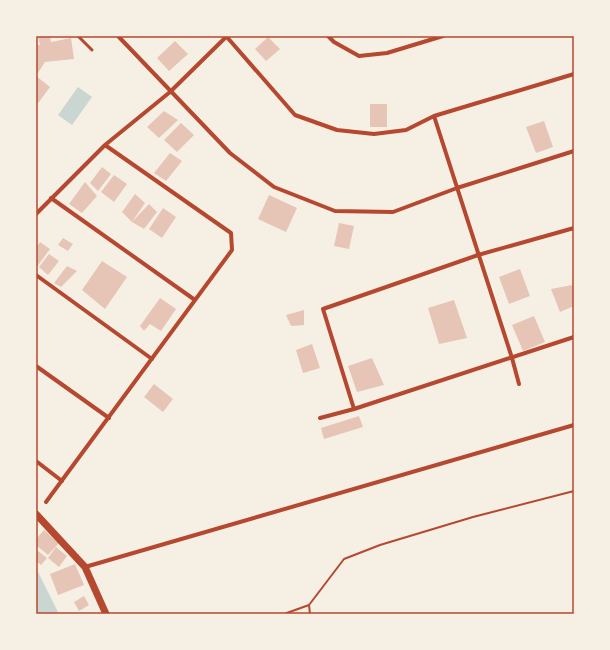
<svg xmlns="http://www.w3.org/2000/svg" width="610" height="650" viewBox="0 0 610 650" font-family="'Source Sans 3',sans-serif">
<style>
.water{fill:#c9d6d2}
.building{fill:#e6c5b7}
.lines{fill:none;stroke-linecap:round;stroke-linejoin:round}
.path{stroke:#b5482f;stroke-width:2}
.service{stroke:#b5482f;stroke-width:3}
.minor{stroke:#b5482f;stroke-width:4}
.tertiary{stroke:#b5482f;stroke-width:7}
.neatline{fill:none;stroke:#b5482f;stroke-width:1.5}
</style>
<rect width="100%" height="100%" fill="#f6efe4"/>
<path class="water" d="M78 87 92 97 72 125 58 115Z
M36 568 59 614H36Z"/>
<path class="building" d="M38 36H50L51 42 71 38 74 59 45 62 36 76V45H40Z
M268 37 280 49 266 61 255 49Z
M175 41 188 54 169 71 157 58Z
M36 76 50 87 36 106Z
M370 104H387V127H370Z
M164 111 178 120 159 138 147 127Z
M544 121 553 147 536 153 526 127Z
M181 123 194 135 177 152 164 140Z
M170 153 182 161 166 181 154 173Z
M102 167 111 174 98 191 90 183Z
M114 175 127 184 114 202 101 192Z
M85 182 97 196 82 213 69 204Z
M135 194 145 203 132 222 122 212Z
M269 195 297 208 286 232 258 219Z
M149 204 157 212 144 229 132 222Z
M163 208 176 217 162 238 149 229Z
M339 223 354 226 349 249 334 246Z
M63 238 73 244 68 251 58 245Z
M40 242 50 249 36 268V248Z
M49 254 59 261 48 275 39 267Z
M102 261 127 277 105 309 82 290Z
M67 266 77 271 61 287 54 283Z
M520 269 530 296 509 304 499 277Z
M572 285 574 290V306L560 312 551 289Z
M160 298 176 309 161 331 150 324 144 331 140 326Z
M454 300 467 338 439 344 428 308Z
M304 310V325L291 326 286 315Z
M534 316 545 342 523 351 512 325Z
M312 344 320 368 303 373 296 350Z
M372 358 384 385 357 392 348 366Z
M154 384 173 399 163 412 144 397Z
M359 416 363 427 324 439 321 428Z
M44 530 59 543 48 555 36 545V539Z
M56 547 67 556 59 567 48 558Z
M38 551 47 558 41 565 36 561V553Z
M75 564 84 585 58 595 50 574Z
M84 596 89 605 79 611 74 602Z"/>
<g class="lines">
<path class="path" d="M284 614 309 605
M310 614 309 605 344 559 380 545 473 517 574 491"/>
<path class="service" d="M78 36 92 50"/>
<path class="minor" d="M118 36 230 153 274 187 335 211 393 212 457 188 574 151
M226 36 295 115 337 130 374 134 406 130 434 116 574 74
M328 36 334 42 359 56 387 53 443 36
M434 116 512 358 519 384
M51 198 195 300
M36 214 105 145 170 92 227 36
M36 275 152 359
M36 366 109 418
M354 409 323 309 478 255 574 228
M320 418 354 409 574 337
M36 461 62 481
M46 502 232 250 231 233 105 145
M85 567 574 425"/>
<path class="tertiary" d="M36 514 85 567 106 614"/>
</g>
<rect width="610" height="650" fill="none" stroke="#f6efe4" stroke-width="74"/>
<rect x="37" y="37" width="536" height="576" class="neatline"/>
</svg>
